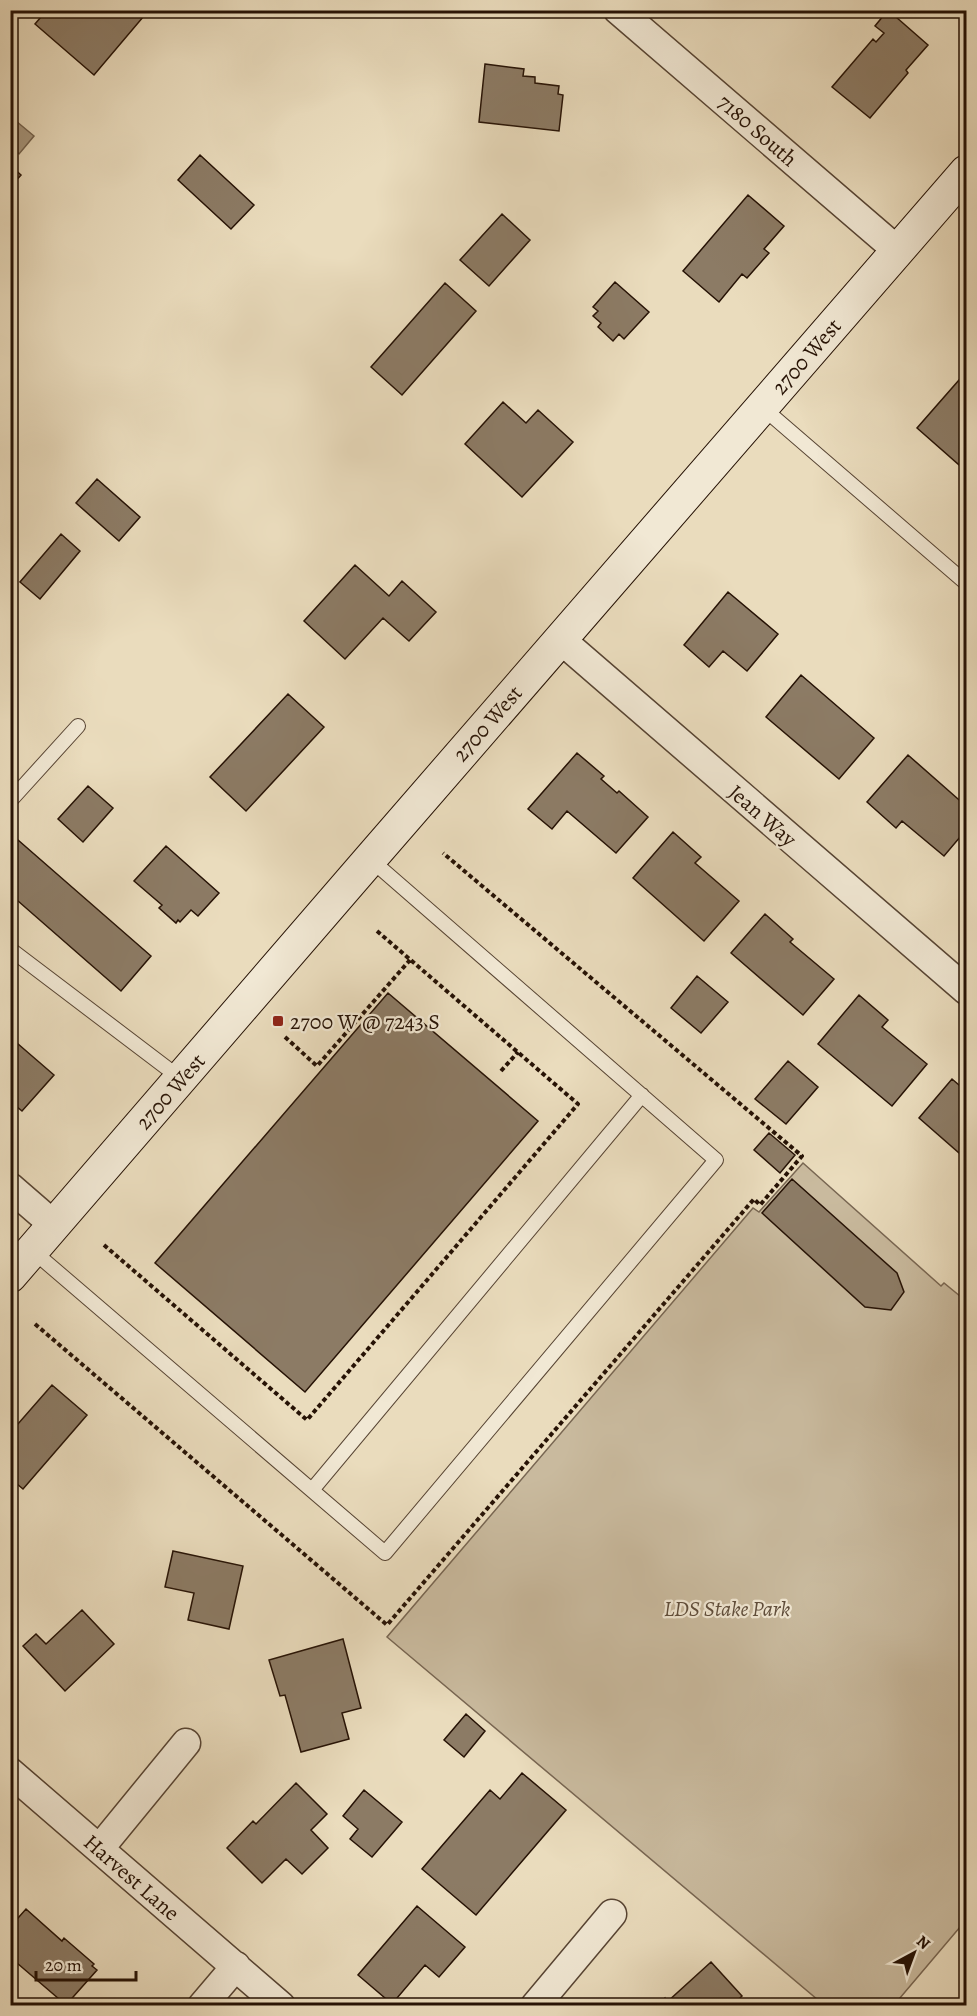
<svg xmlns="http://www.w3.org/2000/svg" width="977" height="2016" viewBox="0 0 977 2016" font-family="Alegreya,serif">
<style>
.green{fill:#c9ba9e;stroke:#786652;stroke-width:1.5}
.water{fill:#a7977e;stroke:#73624e;stroke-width:1.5}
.building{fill:#8c7b65;stroke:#261205;stroke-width:1.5}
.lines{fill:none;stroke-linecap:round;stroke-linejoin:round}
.service-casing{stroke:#574433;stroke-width:16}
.minor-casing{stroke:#574433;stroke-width:31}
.secondary-casing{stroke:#261205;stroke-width:35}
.path{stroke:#261205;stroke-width:4;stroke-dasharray:4.5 3;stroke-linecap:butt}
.service{stroke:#f1e8d4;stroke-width:14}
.minor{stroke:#f1e8d4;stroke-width:28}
.secondary{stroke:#f1e8d4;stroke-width:33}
.poi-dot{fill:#8f2418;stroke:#f1e8d4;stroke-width:2}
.labels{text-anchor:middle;stroke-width:4.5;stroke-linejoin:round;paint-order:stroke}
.street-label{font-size:22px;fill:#261205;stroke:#f1e8d4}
.poi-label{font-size:22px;fill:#261205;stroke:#f1e8d4;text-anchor:start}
.park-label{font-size:22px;font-style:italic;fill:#5f4d3b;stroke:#f1e8d4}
</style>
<rect width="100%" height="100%" fill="#eadcbd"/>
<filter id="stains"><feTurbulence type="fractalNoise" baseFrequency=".00333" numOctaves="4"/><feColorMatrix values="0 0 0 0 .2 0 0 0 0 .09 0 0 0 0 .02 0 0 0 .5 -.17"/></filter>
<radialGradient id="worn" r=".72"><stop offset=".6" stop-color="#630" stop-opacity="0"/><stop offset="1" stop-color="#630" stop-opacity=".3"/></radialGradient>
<path class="green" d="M803 1163 941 1286 944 1283 966 1301V1920L894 2005H824L387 1637 753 1208 759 1212Z"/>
<path class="water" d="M10 116 34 136 19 154 11 146Z"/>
<path class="building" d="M47 10H149L94 75 35 24Z
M888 10 928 45 906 70 908 73 870 118 832 87 873 39 876 42 884 33 875 26Z
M485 64 524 69 523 76 535 77V83L559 86 558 94 563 95 559 131 479 122Z
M200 155 254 205 231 229 178 180Z
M10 165 21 175 10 187Z
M748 195 784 226 764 249 769 253 747 278 742 274 719 302 683 271Z
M502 214 530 240 489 286 460 260Z
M615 282 649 312 624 339 619 334 613 341 598 327 601 323 593 316 598 311 593 307Z
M445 283 476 311 402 395 371 367Z
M966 372V471L917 428Z
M503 402 526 423 538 410 573 442 522 497 465 444Z
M97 479 140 517 119 541 76 503Z
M61 534 80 551 40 599 20 582Z
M355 565 389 596 402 581 436 612 409 641 383 618 345 659 304 621Z
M728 592 778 634 747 671 723 651 709 667 684 645Z
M801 675 874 738 839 779 766 717Z
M288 694 324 727 246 811 210 777Z
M577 753 604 776 601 779 617 793 619 791 648 817 616 853 567 811 552 829 528 809Z
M908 755 966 806V830L944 856 902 821 896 828 867 802Z
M88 786 113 808 83 842 58 819Z
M673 832 701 857 695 863 739 901 704 941 633 878Z
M10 833 151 956 121 991 10 894Z
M166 846 219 893 198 916 191 910 180 922 178 920 176 923 159 908 162 905 134 881Z
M765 914 793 939 790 942 834 979 803 1015 731 953Z
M697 976 728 1002 701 1033 671 1008Z
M388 993 538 1121 305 1392 155 1263Z
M859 995 888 1020 882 1027 927 1064 892 1106 818 1044Z
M10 1037 54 1075 22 1111 10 1101Z
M788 1061 818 1087 786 1124 755 1099Z
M952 1079 966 1091V1159L919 1118Z
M769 1133 795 1155 780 1173 754 1150Z
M792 1179 897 1273 904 1292 891 1310 865 1307 762 1213Z
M52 1385 87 1415 23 1489 10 1478V1433Z
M173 1551 243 1566 229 1629 188 1620 194 1593 165 1587Z
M82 1610 114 1644 65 1691 23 1646 36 1634 46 1644Z
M343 1639 361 1708 342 1713 349 1739 301 1752 285 1695 280 1696 269 1660Z
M466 1714 485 1731 464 1757 444 1740Z
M522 1773 566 1810 476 1915 422 1869 490 1790 500 1799Z
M296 1783 327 1814 311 1830 328 1848 302 1874 286 1859 262 1883 227 1848 253 1821 256 1824Z
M364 1790 402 1822 372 1857 350 1839 358 1829 343 1816Z
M417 1906 465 1947 439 1977 425 1965 392 2004 358 1975Z
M26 1909 62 1941 64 1938 94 1964 92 1966 97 1970 66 2005 10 1957V1927Z
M711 1962 742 1996 732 2006H657L665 1998 667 2002Z"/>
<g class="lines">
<g class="service-casing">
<path id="service" d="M762 407 966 583
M10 801 78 726
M10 949 180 1078
M33 1251 385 1553 716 1160 370 859
M312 1490 642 1095"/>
</g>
<g class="minor-casing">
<path id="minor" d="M618 10 898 251
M560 639 966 990
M10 1187 55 1226
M10 1772 281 2006
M100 1848 186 1743
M202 2006 236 1966
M535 2006 612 1914"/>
</g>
<g class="secondary-casing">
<path id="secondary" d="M10 1276 370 859 966 172"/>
</g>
<path class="path" d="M285 1037 317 1066 410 960
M501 1071 518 1052
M104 1245 307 1420 578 1104 377 931
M35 1324 387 1625 754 1199 760 1205 802 1156 443 853"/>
<use href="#service" class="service"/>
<use href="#minor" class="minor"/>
<use href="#secondary" class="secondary"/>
</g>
<rect class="poi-dot" x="272" y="1015" width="12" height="12" rx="3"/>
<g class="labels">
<g class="street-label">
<text transform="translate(758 130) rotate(41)" y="8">7180 South</text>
<text transform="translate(806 356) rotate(-49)" y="8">2700 West</text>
<text transform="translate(487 723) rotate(-49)" y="8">2700 West</text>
<text transform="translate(763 815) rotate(41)" y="8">Jean Way</text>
<text transform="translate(170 1091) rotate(-49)" y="8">2700 West</text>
<text transform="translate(132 1877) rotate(41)" y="8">Harvest Lane</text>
</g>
<g class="poi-label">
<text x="290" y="1029">2700 W @ 7243 S</text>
</g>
<g class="park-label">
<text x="727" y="1616">LDS Stake Park</text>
</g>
</g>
<rect width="977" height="2016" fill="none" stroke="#eadcbd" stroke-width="36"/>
<rect x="12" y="12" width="953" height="1992" fill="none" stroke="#261205" stroke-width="3"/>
<rect x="18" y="18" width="941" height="1980" fill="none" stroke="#261205" stroke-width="1.5"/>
<g transform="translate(914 1953) rotate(41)" stroke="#f1e8d4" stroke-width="4.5" paint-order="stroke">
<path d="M0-4.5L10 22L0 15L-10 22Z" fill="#261205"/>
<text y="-9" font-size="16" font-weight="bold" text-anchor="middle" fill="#261205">N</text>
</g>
<path d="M36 1971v9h100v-9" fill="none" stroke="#261205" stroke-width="3"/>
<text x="45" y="1971" font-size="18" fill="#261205" stroke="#f1e8d4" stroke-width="4.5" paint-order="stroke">20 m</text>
<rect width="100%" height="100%" filter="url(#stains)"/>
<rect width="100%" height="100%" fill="url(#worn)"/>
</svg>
